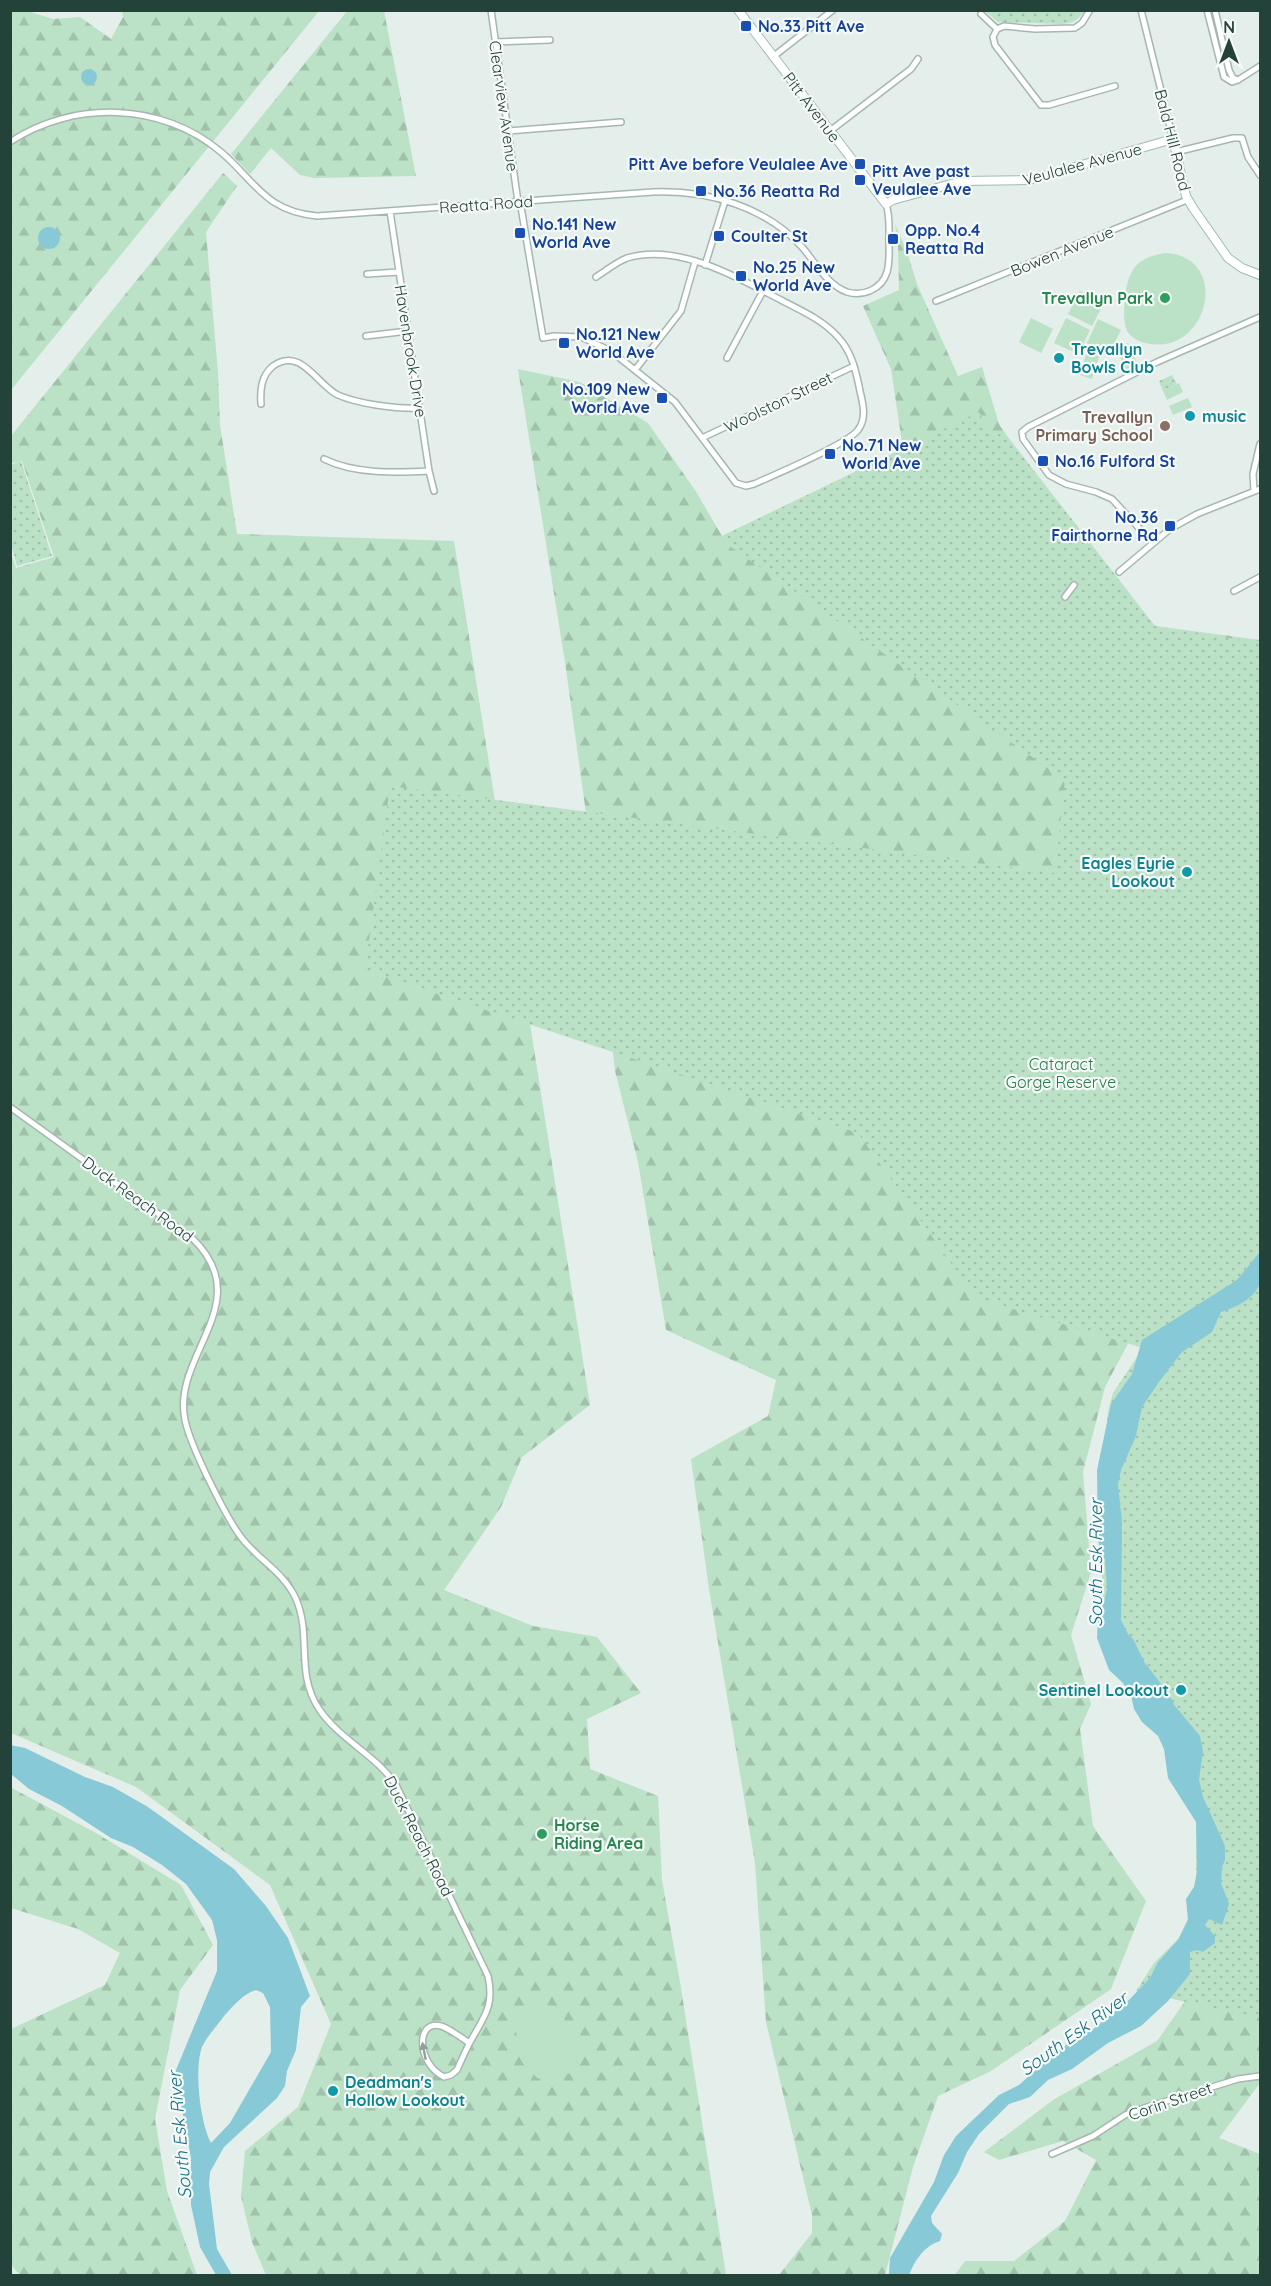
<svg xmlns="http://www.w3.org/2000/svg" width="1271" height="2286" viewBox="0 0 1271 2286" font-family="Quicksand,sans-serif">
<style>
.forest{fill:url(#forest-firs)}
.park{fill:url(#park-dots)}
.pitch{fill:#bbe1c6}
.water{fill:#88c9d7;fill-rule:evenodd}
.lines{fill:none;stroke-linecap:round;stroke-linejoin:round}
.street-casing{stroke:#a6b7b2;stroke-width:8}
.secondary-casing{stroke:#a1bbb2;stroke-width:10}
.street{stroke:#fff;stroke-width:5}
.secondary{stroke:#fff;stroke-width:8}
.oneway{fill:#90a09c}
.transit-dot{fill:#1a4fb4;stroke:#f5faf8;stroke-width:2}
.leisure-dot{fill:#2e9e5b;stroke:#f5faf8;stroke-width:2}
.culture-dot{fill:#0f9aa8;stroke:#f5faf8;stroke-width:2}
.education-dot{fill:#8d6e63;stroke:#f5faf8;stroke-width:2}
.labels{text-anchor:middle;stroke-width:4.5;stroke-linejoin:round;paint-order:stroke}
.transit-label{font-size:16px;font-weight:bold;fill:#164399;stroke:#f5faf8;text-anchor:start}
.street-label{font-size:16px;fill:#22423a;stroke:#f5faf8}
.leisure-label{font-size:16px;font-weight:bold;fill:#27864d;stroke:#f5faf8;text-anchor:end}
.culture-label{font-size:16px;font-weight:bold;fill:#0d838f;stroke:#f5faf8;text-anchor:start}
.education-label{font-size:16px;font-weight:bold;fill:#785e54;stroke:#f5faf8;text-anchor:end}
.park-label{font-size:16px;fill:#287c4a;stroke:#f5faf8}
.water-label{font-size:18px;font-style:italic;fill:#176f83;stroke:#f5faf8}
</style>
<defs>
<pattern id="forest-firs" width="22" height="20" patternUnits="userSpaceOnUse" patternTransform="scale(1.5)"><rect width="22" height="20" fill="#bbe1c6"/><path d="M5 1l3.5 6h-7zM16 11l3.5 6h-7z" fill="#a0c2ab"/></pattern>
<pattern id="park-dots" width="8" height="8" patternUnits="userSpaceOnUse" patternTransform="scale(1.5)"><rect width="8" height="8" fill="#bbe1c6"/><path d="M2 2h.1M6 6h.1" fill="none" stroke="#a0c2ab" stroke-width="1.8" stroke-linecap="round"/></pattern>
</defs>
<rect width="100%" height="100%" fill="#e4eeea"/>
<path class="forest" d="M348 10 384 11 416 176 315 178 300 175 271 148 250 174 231 154Z
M11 11H27L53 19 80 17 111 39 123 17 122 11H319L11 390Z
M223 173 237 186 206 232 218 373 220 425 237 534 454 541 590 1405 522 1457 501 1507 444 1590 533 1626 597 1637 641 1693 587 1719 590 1769 658 1796 662 1880 681 1988 726 2275H266L252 2242 241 2196 245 2151 298 2107 331 2024 270 1885 136 1787 11 1733 10 550 16 568 54 557 22 461 11 463V436Z
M895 224 907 252 917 284 958 376 982 367 999 424 1093 564 1155 626 1260 640V1213L1140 1321 1105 1387 1083 1472 1091 1572 1071 1635 1091 1704 1080 1729 1093 1826 1146 1901 1111 1989 991 2071 938 2096 913 2167 885 2275H779L812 2233V2215L766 2022 755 1863 709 1589 691 1459 768 1416 776 1380 666 1330 638 1162 615 1071 590 842 565 662 518 369 579 382 648 423 695 490 722 536 903 449 891 369 863 306 899 290 898 247Z
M10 1787 96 1833 181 1885 213 1945 180 1990 155 2119 167 2191 197 2275H20L11 2265V2029L105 1985 120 1953 78 1929 11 1908Z
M1260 1865V2083L1219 2138 1260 2154V2275L954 2276 965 2261H1014L1065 2221 1096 2160 1063 2141 999 2160 984 2152 1053 2100 1157 2041 1241 1922Z"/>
<path class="park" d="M985 11H1085C1077 20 1073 24 1060 24L998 22Z
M1172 375 1177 384 1163 391 1159 381Z
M979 412 991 438 1004 432 1155 626 1260 643V2018L1136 1991 1154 1963 1179 1938 1190 1914 1196 1887 1197 1779 1099 1618 1103 1585 1099 1550 1102 1454 1109 1407 1113 1393 1143 1348 976 1298 858 1133 365 970 390 786 1055 873 1065 780 718 538Z
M21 461 52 556 17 566 11 544 10 465Z"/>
<path class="pitch" d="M1165 253C1231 256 1209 353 1151 344 1142 343 1132 339 1127 331 1123 320 1124 310 1125 298 1128 271 1135 258 1165 253Z
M1080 291 1104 303 1092 326 1068 314Z
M1031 318 1053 329 1041 353 1019 342Z
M1066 318 1090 330 1078 354 1054 343Z
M1098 319 1121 330 1110 352 1087 343Z
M1128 343 1138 365 1127 371 1116 348Z
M1087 351 1100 354 1092 379 1080 375Z
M1179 383 1183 392 1167 400 1163 391Z
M1188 398 1192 407 1173 415 1169 406Z
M530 2003C538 2003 547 2004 553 2008 564 2015 567 2024 571 2035 577 2051 583 2068 564 2076 555 2081 547 2081 537 2078 530 2071 527 2061 523 2052 516 2035 505 2011 530 2003Z"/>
<path class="water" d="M81 77a8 8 0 1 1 16 0a8 8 0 1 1-16 0Z
M38 238a11 11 0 1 1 22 0a11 11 0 1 1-22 0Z
M1260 1252C1261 1261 1262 1272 1260 1281 1258 1297 1235 1308 1221 1312L1212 1332 1182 1352 1159 1382 1142 1407 1136 1436 1121 1470 1118 1485 1122 1522 1121 1620 1128 1634 1133 1639 1145 1663 1168 1693 1175 1706 1200 1736 1203 1751 1199 1780 1203 1797 1225 1846V1860L1222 1867 1221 1883 1229 1904 1222 1925 1209 1919 1205 1925 1215 1936V1943L1203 1952 1197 1950 1190 1952V1974L1168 2001 1141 2026 1108 2043 1072 2069 1048 2080 1030 2097 1009 2104 979 2134 967 2152 958 2173 931 2216 932 2223 942 2234 940 2241C924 2246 915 2260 909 2275H889L890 2258 934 2182 944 2155 956 2136 999 2095 1019 2085 1049 2058 1078 2036 1092 2030 1129 2000 1150 1978 1158 1962 1178 1940 1188 1920 1186 1899 1194 1887 1197 1872 1196 1822 1168 1778 1164 1749 1158 1736 1142 1722 1134 1709 1131 1695 1123 1683 1109 1670 1097 1638 1098 1617 1102 1610 1107 1589 1105 1561 1098 1541 1097 1470 1111 1404 1132 1374 1142 1340 1237 1280Z
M10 1745 25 1748 85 1777 113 1787 148 1807 234 1869 266 1906 288 1938 310 1996 301 2007 296 2050 287 2071 285 2086 277 2098 224 2147 210 2172 209 2184 217 2249 232 2275H216L200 2247 191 2205V2158L176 2077V2070L217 1971V1940L212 1920 186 1884 162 1865 133 1847 111 1838 62 1806 29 1789 11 1774ZM256 1990 263 1993 270 2007 271 2052 230 2123 211 2143C200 2122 194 2069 202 2047 207 2036 217 2026 224 2016 233 2006 243 1994 256 1990Z"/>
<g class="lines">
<g class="street-casing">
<path id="street" d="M491 10 518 202
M1141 10 1173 139
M1207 10 1224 77 1232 82 1238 80 1260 66
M1215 10 1229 70 1233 78 1238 80
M981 14 997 29 993 37 995 45 1041 105H1049L1115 86
M997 29 1004 26 1035 29 1075 28 1082 23 1090 10
M495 42 550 40
M774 56 833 10
M508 131 621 122
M830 131 911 69 918 59
M10 142C73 100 162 102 221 152 256 182 265 211 317 216L653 192C707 190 765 206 802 247 815 262 827 285 847 292 863 297 882 289 887 272 890 262 889 251 889 240 889 229 890 215 886 204
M1176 152 1233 138H1242L1248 157 1260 175
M520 201 543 338 554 336 581 337 611 351 675 402 736 483 746 486 754 484C774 475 848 444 858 430 867 418 863 404 860 391 856 371 852 352 838 337 822 319 798 309 777 298 735 276 677 243 627 258 616 262 606 271 596 277
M390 211 429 471 434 491
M705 265 725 201
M367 274 399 272
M936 301 1187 200
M366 336 408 331
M727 358 763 291
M635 370 681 311 695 262
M261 404C260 390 261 376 273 366 301 346 317 385 338 395 358 404 397 409 419 408
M702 438 854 366
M324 459C354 474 396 473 429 471
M1254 491 1253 474 1260 444
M1152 542 1112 499 1096 492 1066 484 1049 475 1023 439 1022 432 1028 427 1157 362 1260 317
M1119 572 1170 529 1197 514 1260 489
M1234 591 1260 577
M1065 597 1074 585
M10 1107 192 1238C259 1302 171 1355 185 1420 190 1445 228 1523 245 1542 262 1562 285 1574 296 1599 312 1636 295 1673 319 1709 340 1740 376 1755 396 1785L488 1976C495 2007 483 2018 469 2044 465 2052 461 2061 457 2070L451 2075 444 2077C417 2064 415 2019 441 2026 446 2027 464 2039 469 2043
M1052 2154 1093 2136 1125 2115 1144 2108 1238 2079 1260 2076"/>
</g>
<g class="secondary-casing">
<path id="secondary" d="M738 10 886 204 893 200 962 181 1029 180 1173 139 1186 196 1193 208 1228 258 1242 268 1260 275"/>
</g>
<use href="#street" class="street"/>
<use href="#secondary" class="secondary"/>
</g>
<defs><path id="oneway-solid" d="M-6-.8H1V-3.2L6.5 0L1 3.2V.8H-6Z" transform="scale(1.5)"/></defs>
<use class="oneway" href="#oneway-solid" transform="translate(424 2051) rotate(-101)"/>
<g class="transit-dot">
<rect x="740" y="20" width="12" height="12" rx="3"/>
<rect x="854" y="158" width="12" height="12" rx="3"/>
<rect x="854" y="174" width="12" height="12" rx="3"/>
<rect x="695" y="185" width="12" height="12" rx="3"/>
<rect x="514" y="227" width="12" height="12" rx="3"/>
<rect x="713" y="230" width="12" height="12" rx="3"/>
<rect x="887" y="233" width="12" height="12" rx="3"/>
<rect x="735" y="270" width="12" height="12" rx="3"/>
<rect x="558" y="337" width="12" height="12" rx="3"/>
<rect x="656" y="392" width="12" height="12" rx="3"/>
<rect x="824" y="448" width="12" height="12" rx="3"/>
<rect x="1037" y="455" width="12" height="12" rx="3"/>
<rect x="1164" y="520" width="12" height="12" rx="3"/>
</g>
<g class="leisure-dot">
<circle cx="1165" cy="298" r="6"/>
<circle cx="542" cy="1834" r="6"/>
</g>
<g class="culture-dot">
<circle cx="1059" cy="358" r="6"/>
<circle cx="1190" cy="416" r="6"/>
<circle cx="1187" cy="872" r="6"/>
<circle cx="1181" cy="1690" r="6"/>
<circle cx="333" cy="2091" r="6"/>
</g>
<circle class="education-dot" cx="1165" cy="426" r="6"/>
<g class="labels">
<g class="transit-label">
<text x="758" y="32">No.33 Pitt Ave</text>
<text x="848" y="170" text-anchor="end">Pitt Ave before Veulalee Ave</text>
<text x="872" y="177">Pitt Ave past<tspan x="872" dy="18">Veulalee Ave</tspan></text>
<text x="713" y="197">No.36 Reatta Rd</text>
<text x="532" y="230">No.141 New<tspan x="532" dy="18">World Ave</tspan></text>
<text x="905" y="236">Opp. No.4<tspan x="905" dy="18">Reatta Rd</tspan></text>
<text x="731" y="242">Coulter St</text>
<text x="753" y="273">No.25 New<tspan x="753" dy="18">World Ave</tspan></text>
<text x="576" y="340">No.121 New<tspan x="576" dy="18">World Ave</tspan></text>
<text x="650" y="395" text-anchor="end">No.109 New<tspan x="650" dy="18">World Ave</tspan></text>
<text x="842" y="451">No.71 New<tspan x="842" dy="18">World Ave</tspan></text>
<text x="1055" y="467">No.16 Fulford St</text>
<text x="1158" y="523" text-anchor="end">No.36<tspan x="1158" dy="18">Fairthorne Rd</tspan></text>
</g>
<g class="street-label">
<text transform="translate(504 106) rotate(82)" y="6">Clearview Avenue</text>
<text transform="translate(812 107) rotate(53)" y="6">Pitt Avenue</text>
<text transform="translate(1173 140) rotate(76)" y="6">Bald Hill Road</text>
<text transform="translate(1082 164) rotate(-15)" y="6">Veulalee Avenue</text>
<text transform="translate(486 204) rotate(-4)" y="6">Reatta Road</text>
<text transform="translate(1062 251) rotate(-22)" y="6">Bowen Avenue</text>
<text transform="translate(411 351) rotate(81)" y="6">Havenbrook Drive</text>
<text transform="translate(778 402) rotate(-26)" y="6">Woolston Street</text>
<text transform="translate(138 1199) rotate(36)" y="6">Duck Reach Road</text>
<text transform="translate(419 1836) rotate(63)" y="6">Duck Reach Road</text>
<text transform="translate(1170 2101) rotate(-19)" y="6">Corin Street</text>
</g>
<g class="leisure-label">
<text x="1153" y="304">Trevallyn Park</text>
<text x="554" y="1831" text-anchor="start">Horse<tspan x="554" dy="18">Riding Area</tspan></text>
</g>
<g class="culture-label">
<text x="1071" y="355">Trevallyn<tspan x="1071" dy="18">Bowls Club</tspan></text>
<text x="1202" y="422">music</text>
<text x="1175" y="869" text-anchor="end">Eagles Eyrie<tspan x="1175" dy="18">Lookout</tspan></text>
<text x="1169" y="1696" text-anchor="end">Sentinel Lookout</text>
<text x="345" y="2088">Deadman's<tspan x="345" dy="18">Hollow Lookout</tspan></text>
</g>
<g class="education-label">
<text x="1153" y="423">Trevallyn<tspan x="1153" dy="18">Primary School</tspan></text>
</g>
<g class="park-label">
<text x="1061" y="1070">Cataract<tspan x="1061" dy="18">Gorge Reserve</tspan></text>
</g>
<g class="water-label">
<text transform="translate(1096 1563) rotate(-90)" y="6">South Esk River</text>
<text transform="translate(1074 2034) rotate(-36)" y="6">South Esk River</text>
<text transform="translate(180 2135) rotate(-95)" y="6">South Esk River</text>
</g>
</g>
<rect width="1271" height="2286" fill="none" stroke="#22423a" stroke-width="24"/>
<g transform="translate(1229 42)" stroke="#f5faf8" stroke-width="4.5" paint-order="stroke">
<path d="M0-4.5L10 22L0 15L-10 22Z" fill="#22423a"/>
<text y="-9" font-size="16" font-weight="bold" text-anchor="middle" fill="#22423a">N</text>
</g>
</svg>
